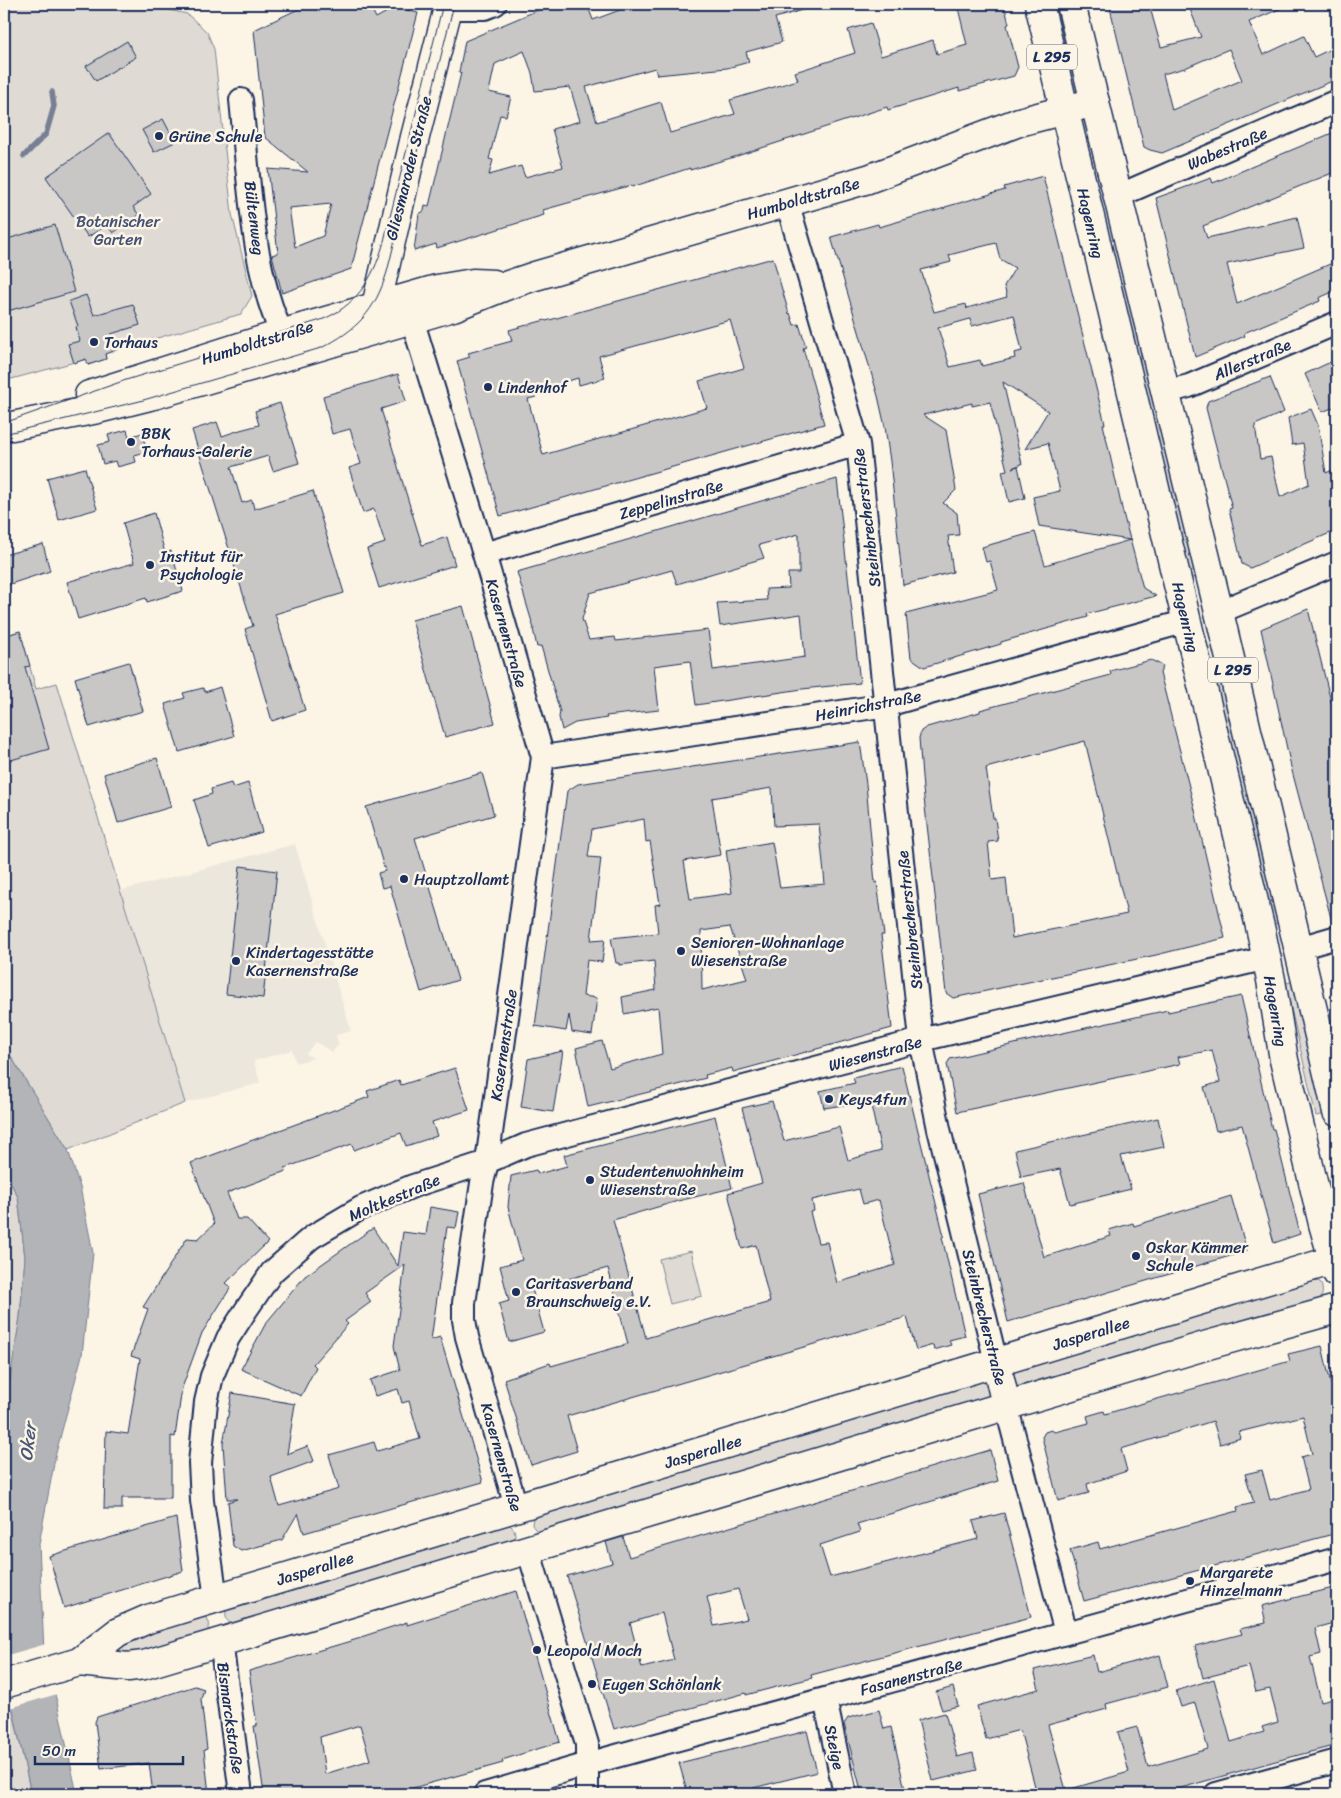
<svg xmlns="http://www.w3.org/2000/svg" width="1341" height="1798" viewBox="0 0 1341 1798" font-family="Sriracha,sans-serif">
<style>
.built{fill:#ece7dc}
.green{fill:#dfdbd4;stroke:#7d8599}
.water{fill:#b2b4b8;stroke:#767f94}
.pier{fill:#fcf5e5}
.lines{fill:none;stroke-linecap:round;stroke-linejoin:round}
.stream{stroke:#767f94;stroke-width:5.5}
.building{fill:#c8c7c6;stroke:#1b2f5e;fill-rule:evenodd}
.minor-casing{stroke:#1b2f5e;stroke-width:26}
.tertiary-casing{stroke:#1b2f5e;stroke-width:31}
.secondary-casing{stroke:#1b2f5e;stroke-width:31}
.primary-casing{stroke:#1b2f5e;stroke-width:31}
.minor{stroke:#fcf5e5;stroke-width:22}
.tertiary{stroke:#fcf5e5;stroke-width:28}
.secondary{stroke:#fcf5e5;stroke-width:28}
.primary{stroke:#fcf5e5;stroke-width:28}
.tram{stroke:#1b2f5e;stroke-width:1}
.poi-dot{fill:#1b2f5e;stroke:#fcf5e5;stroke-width:2}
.labels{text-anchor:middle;stroke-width:5;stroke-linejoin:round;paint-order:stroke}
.shield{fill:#fcf5e5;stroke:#5e6a86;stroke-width:1}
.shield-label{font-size:15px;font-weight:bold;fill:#1b2f5e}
.poi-label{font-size:16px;fill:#1b2f5e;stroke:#fcf5e5;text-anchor:start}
.street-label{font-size:16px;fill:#1b2f5e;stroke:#fcf5e5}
.park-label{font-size:16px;fill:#425176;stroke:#fcf5e5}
.water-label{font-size:18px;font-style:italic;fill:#485779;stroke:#fcf5e5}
</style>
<rect width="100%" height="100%" fill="#fcf5e5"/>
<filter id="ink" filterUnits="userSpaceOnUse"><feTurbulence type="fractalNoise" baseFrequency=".02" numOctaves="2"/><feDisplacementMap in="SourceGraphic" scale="10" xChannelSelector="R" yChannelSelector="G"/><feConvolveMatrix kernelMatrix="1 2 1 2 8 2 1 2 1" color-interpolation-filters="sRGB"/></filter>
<g filter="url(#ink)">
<path class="built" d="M295 844 351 1031 336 1035 339 1045 332 1052 315 1042 306 1054 314 1058 296 1063 292 1050 254 1061 260 1083 185 1103 120 891Z"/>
<path class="green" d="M4 4H140L187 14 207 32 214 49 232 214 252 296 241 314 105 353 106 359 88 365 86 359 4 381Z
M1124 282 1144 342 1200 576 1189 579 1119 283Z
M20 631 36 689 57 683 185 1103 68 1150 4 1045V636Z
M1224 676 1282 922 1271 925 1213 679Z
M1296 981 1327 1114 1316 1116 1285 983Z
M4 1170 18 1197 25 1258 20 1317 4 1422Z
M691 1251 702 1296 670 1304 659 1259Z
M1318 1281 1321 1283C1323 1292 1324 1296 1316 1302L1022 1390 1016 1388C1012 1380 1011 1375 1017 1369L1296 1284Z
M985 1378 991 1381 996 1395 538 1533 532 1525 533 1515Z
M503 1523C516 1525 518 1535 511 1545L236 1626C227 1623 225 1619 226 1610Z
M202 1615C211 1620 211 1626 206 1635L153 1652 122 1656 118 1652 119 1643Z
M12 1707 31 1794H4V1709Z"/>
<path class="water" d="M4 1045 68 1150 80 1187 93 1253 82 1355 56 1453 39 1544 44 1652 57 1702 77 1794H31L4 1667V1416L20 1317 25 1258 18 1197 4 1170Z"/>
<path class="pier" d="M46 1644V1652L57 1694 10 1708 4 1679V1656Z"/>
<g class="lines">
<path class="stream" d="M24 156 46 134 54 106 52 92"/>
</g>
<path class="building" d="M309 4H369L376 18 396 7 418 13 351 269 282 293 272 255 278 253 268 169 308 172 265 137 254 30ZM331 204 323 236 295 247 289 208Z
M552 4H587L593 20 636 4H809V8L775 18 782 42 746 52 749 62 727 68 657 75 655 68 586 87 597 122 661 102 670 133 735 114 730 100 798 80 795 72 855 53 848 30 871 23 881 56 933 40 937 54 967 45 957 4H1004L1009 24 1007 25 1018 67 1014 76 959 91V88L888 110 887 107 731 158 690 170V168L632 187V185L543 210 544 215 437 248 436 244 414 251 419 214 424 211 425 205 429 206 461 73 459 72 465 41ZM524 51 532 73 535 91 570 87 580 121 552 129 563 167 525 177 521 166 489 175 493 160 489 159 500 115 506 116 511 97 489 92 495 64Z
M1109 4H1149L1161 47 1201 37 1188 4H1291L1249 22 1263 55 1304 36 1314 57 1337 46V79L1162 153 1150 150 1144 147ZM1229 49 1242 80 1172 110 1163 74 1185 68Z
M127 41 136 57 96 81 86 66Z
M163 119 175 142 154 152 142 130Z
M1337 131V171L1203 226 1207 238 1297 217 1304 248 1227 264 1237 304 1337 261V290L1319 298 1320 301 1244 333 1245 336 1195 357 1156 198 1211 178 1213 183Z
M109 133 151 194 133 207 139 215 113 233 107 225 88 237 46 177Z
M1043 176 1105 424H1103L1123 513 1143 588 1156 596 1087 614 1088 617 1001 642V644L924 667 911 658 906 614 998 590 990 561 986 562 982 547 1035 532 1045 565 1130 540 1039 526 1033 497 1060 491 1048 443 1025 449 1048 411 1003 382 1022 464 1012 468 1018 466 1025 498 1009 502 1002 471 1007 470 990 402 972 406V403L923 415 946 430 956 490 943 503 957 513 959 535 948 536 953 572 903 585 890 461 885 427 878 396 831 237 878 224 879 227 945 208V207L1005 190 1004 187ZM996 243 1000 259 1015 268 1004 286 1007 297 967 308V309L966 304 934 312 921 270 951 262 949 255ZM1014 315 1022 351 1014 353 1015 358 982 366 980 360 950 367 938 328 970 319 972 326Z
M55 225 74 292 4 312V240Z
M773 258 789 314 790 313 794 325 799 324 806 347 803 348 824 424 500 516 457 361 470 357 468 353 512 341 509 330 545 320 546 321ZM730 320 744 368 699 381 707 408 543 455 528 399 536 397 535 391 578 378 579 385 605 378 599 356Z
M86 295 94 315 133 304 140 325 111 334 116 350 105 354 106 359 88 365 86 359 74 363 68 344 80 341 76 327 78 326 69 301Z
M1337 359V406L1322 412 1305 374Z
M398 374 406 401 381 409 401 477 422 545 447 537 455 565 379 588 367 549 385 543 374 509 363 513 356 490 349 468 361 464 350 429 332 434 323 396Z
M1270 377 1284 412 1255 425 1260 459 1271 457 1280 497 1309 484 1303 443 1292 445 1288 418 1311 409 1318 425 1326 473 1337 468V530L1250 568 1242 564 1229 509 1232 508 1206 408 1208 401Z
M280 403 299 463 273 471 268 456 231 467 242 503 252 500 254 509 313 491 344 593 275 614 305 710 272 721 245 629 253 626 192 430 217 422 222 436 240 430 259 425 255 411Z
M127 430 129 437 142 433 147 452 134 455 136 462 117 467 115 461 103 464 98 445 110 442 108 435Z
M85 468 97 509 59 520 47 478Z
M837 479 860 683 802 689 696 705 690 661 654 666 659 710 606 716 607 718 575 723 562 730 559 717 560 712 541 646 537 647 533 629H534L517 572ZM799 534V573H788L789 588 766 589 767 600 717 603 720 626 801 614 805 657 713 670 708 630 616 641 615 637 589 640 582 619 590 593 672 570 677 584 764 558 759 545Z
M154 513 165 553 171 551 183 591 147 602 146 598 78 619 67 582 134 563 123 523Z
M43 544 50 571 4 586V555Z
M463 606 495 723 445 737 412 620Z
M1308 609 1337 726V922H1332L1291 767 1261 629Z
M20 631 30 666 25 667 49 749 11 760 4 736V636Z
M1151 660 1163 666 1160 673 1194 806 1225 938 1156 955 953 998 946 993 923 789 919 738 921 731 927 727 980 712V710L1111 675 1110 671ZM1085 741 1127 914 1012 938 1006 878 992 880 988 842 998 841 995 818H993L986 768Z
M129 662 143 711 89 727 75 678Z
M220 687 234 736 179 752 165 704 185 698 183 693 203 688 205 692Z
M860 742 866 784 875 883 877 882 884 935H881L892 1028 777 1060 733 1072 732 1068 705 1075 706 1078 588 1107 576 1048 602 1041 610 1068 662 1054 658 1007 624 1014 622 997 656 990 654 961 619 965V963H616L611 938 658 933 655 905 660 904 650 841 646 842 644 819 592 829 588 857 601 858 591 940 605 939 602 962 587 960 583 996 597 998 592 1035 572 1032 569 1015 566 1031 535 1026 567 791 578 784ZM772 788 774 826 819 824 825 884 780 888 772 842 726 850 732 893 690 899 684 861 721 855 712 798ZM730 927 747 979 702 990 701 931Z
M157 758 171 807 118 823 104 774Z
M482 773 494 815 415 838 458 980 421 992 390 886 382 888 378 873 385 871 366 807Z
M231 783 233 788 248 783 262 832 209 848 194 800 212 794 211 789Z
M240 866 277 871 263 998 226 994Z
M1241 996 1272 1129H1274L1300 1234 1274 1243 1242 1125 1216 1131 1204 1087 1220 1082 1212 1050 1178 1057 1180 1064 957 1112 947 1064 950 1059 1040 1038 1168 1010V1012Z
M563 1051 553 1112 521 1107 528 1059Z
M902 1066 944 1236 942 1237 965 1336 949 1340 951 1345 934 1350 933 1345 916 1350 907 1317 567 1416 577 1451 531 1465 504 1379 550 1363 551 1366 628 1344 608 1268 532 1289 544 1332 509 1342 499 1304 509 1301 500 1266 522 1260 508 1207 511 1176 536 1170 538 1174 567 1166 564 1155 715 1116 732 1188 678 1201 613 1220 646 1338 770 1302 756 1245 742 1249 728 1193 762 1183 742 1108 772 1101 784 1141 839 1127 848 1160 881 1151 870 1101 824 1108 820 1091 855 1083 853 1078ZM859 1189 863 1204 879 1200 895 1265 837 1283 827 1242 818 1243 810 1212 814 1211 812 1200Z
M455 1068 469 1110 432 1122 437 1136 406 1146 401 1133 354 1150 352 1144 285 1168 286 1171 227 1193 237 1219H247L268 1242 226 1283 231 1287 202 1333 182 1388 175 1437 171 1436V1498H122V1509H104L106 1431 128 1434 140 1359 131 1356 148 1309 143 1307 187 1238 198 1239 214 1224 191 1163 369 1097 367 1091 399 1080 401 1085Z
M1158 1118 1164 1147 1121 1156 1131 1189 1070 1204 1060 1169 1021 1177 1015 1150Z
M1024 1183 1044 1257 1111 1236 1109 1230 1133 1223 1134 1226 1231 1196 1247 1251 1008 1322 978 1194Z
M430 1207 459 1212 456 1228 447 1227 431 1340 440 1337 483 1482 304 1533 298 1513 282 1540 241 1551 233 1546 228 1502 237 1499H227L223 1444 232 1393 295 1404 287 1454 308 1446 314 1461 271 1477 279 1506 339 1489 329 1455 374 1442 377 1451 420 1439 409 1401 402 1403 398 1389 375 1396 370 1380 400 1370 394 1346 405 1265 365 1293 371 1302 345 1321 348 1324 313 1364 316 1367 301 1396 241 1369 266 1323 305 1276 373 1228 398 1266 403 1232 426 1235Z
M1322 1346 1337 1410V1533L1084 1601 1070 1550 1098 1542 1100 1549 1238 1511 1237 1507 1254 1503 1245 1474 1262 1470 1270 1500 1309 1489 1301 1457 1312 1454 1303 1416 1239 1432 1241 1438 1220 1444 1213 1421 1121 1449 1127 1471 1087 1484 1089 1493 1058 1501 1042 1437 1045 1432 1051 1430 1055 1432 1089 1423 1087 1416 1104 1411 1105 1414 1290 1361 1288 1354Z
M990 1450 998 1481 857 1524 860 1532 820 1545 830 1577 978 1539 973 1521 1004 1513 1031 1617 811 1675 812 1678 780 1686 746 1695V1693L614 1729 567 1576 612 1563 606 1542 623 1537 629 1557ZM738 1589 747 1619 714 1626 707 1597ZM662 1613 674 1660 642 1668 630 1623Z
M176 1518 183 1571 64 1608 49 1556Z
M1337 1587V1622L1315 1628 1321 1654 1310 1657 1321 1702 1337 1698V1745L1272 1762 1160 1794H1068L1067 1790 1129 1772 1118 1732 1137 1727 1148 1767 1208 1749 1195 1703 1181 1707 1176 1691 1214 1679 1231 1742 1264 1732 1262 1727 1278 1722 1270 1689 1256 1692 1249 1666 1203 1678 1195 1646 1242 1634 1240 1629 1266 1623 1262 1606Z
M516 1591 560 1742 502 1760 503 1763 391 1794H264L254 1726H257L249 1671 361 1638V1637L407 1622V1625ZM360 1725 370 1760 325 1774 320 1737Z
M1093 1655 1097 1672 1160 1655 1168 1687 1106 1704 1107 1709 1048 1725 1067 1794H1037L1020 1730 986 1739 977 1706 1039 1689 1034 1670Z
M195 1686 204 1689 201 1699 207 1749 204 1750 209 1794H153L149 1763 101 1769 95 1722 97 1717Z
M953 1687 958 1706 942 1710 936 1692Z
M879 1710 884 1729 891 1727 906 1794H862L844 1724 848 1718Z
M945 1713 957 1757 973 1753 977 1770 933 1781 918 1720Z
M807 1731 817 1772 753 1788 755 1794H688L679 1763Z"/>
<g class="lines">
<g class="minor-casing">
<path id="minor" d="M447 8H485L495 4
M241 100C249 175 251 282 289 347
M1118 196 1337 101
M787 202 858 444 921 1040 939 1129 996 1362
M412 319 484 554 543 757 487 1162 482 1183 464 1303V1320L467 1337 516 1507
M1166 392 1189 386 1337 323
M484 554 858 444
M1219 612 1337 563
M543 757 887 705 1187 621
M1299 948 1337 937
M1006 1405 1066 1633
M528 1549 587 1744V1794
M216 1598 202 1501 200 1463 206 1402 212 1376 228 1338 246 1310 272 1272 305 1243 312 1237 361 1208 413 1186 487 1162 526 1145 921 1040 1267 958
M221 1641 241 1794
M825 1699 845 1794
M485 1794 609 1758 1337 1559
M1216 1794 1337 1761"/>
</g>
<g class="tertiary-casing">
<path id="tertiary" d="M371 328 415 137 449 4
M996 1362 1006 1405
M79 1662 118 1632 148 1619 1337 1259
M4 1684 79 1662 128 1667 144 1665 1208 1345 1337 1309"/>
</g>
<g class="secondary-casing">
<path id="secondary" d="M89 395 281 334 437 289 473 283 494 284
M12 426 98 409 154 395 453 307 508 285 535 276 868 179 1019 122 1095 102"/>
</g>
<g class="primary-casing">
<path id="primary" d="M1039 4 1261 931 1271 980 1284 1060 1323 1224 1337 1273
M1071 4 1219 612 1337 1112"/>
</g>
<use href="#minor" class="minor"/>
<use href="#tertiary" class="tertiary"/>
<use href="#secondary" class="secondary"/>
<use href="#primary" class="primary"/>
<path class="tram" d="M4 423 126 380 321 320C355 307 373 279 383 245L443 4
M4 434 140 401 321 348C357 330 375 311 387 272L454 4"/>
</g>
</g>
<g class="poi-dot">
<circle cx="159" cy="136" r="5"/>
<circle cx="94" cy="342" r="5"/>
<circle cx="488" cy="387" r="5"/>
<circle cx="131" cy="442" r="5"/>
<circle cx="150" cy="565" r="5"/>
<circle cx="404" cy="879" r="5"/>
<circle cx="681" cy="951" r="5"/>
<circle cx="236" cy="961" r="5"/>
<circle cx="829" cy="1099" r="5"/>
<circle cx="590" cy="1180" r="5"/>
<circle cx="1136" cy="1256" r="5"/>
<circle cx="516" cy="1292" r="5"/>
<circle cx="1190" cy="1581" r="5"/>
<circle cx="537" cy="1650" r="5"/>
<circle cx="592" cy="1684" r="5"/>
</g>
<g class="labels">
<g class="shield">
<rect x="1027" y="44.5" width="50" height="25" rx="4"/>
<rect x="1208" y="657.5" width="50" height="25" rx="4"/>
</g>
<g class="shield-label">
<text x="1052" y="62">L 295</text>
<text x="1233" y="675">L 295</text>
</g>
<g class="poi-label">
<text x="169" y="142">Grüne Schule</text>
<text x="104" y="348">Torhaus</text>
<text x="498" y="393">Lindenhof</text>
<text x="141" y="439">BBK<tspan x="141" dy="18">Torhaus-Galerie</tspan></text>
<text x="160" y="562">Institut für<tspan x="160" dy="18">Psychologie</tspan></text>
<text x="414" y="885">Hauptzollamt</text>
<text x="691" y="948">Senioren-Wohnanlage<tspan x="691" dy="18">Wiesenstraße</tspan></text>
<text x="246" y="958">Kindertagesstätte<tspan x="246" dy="18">Kasernenstraße</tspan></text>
<text x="839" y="1105">Keys4fun</text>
<text x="600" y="1177">Studentenwohnheim<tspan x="600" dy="18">Wiesenstraße</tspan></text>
<text x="1146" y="1253">Oskar Kämmer<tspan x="1146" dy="18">Schule</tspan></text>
<text x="526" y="1289">Caritasverband<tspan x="526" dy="18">Braunschweig e.V.</tspan></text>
<text x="1200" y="1578">Margarete<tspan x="1200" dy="18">Hinzelmann</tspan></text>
<text x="547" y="1656">Leopold Moch</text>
<text x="602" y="1690">Eugen Schönlank</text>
</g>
<g class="street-label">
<text transform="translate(1227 148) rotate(-23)" y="6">Wabestraße</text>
<text transform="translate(408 168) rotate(-76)" y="6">Gliesmaroder Straße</text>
<text transform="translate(803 198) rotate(-16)" y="6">Humboldtstraße</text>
<text transform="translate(255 218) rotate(83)" y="6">Bültenweg</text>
<text transform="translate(1091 223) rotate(77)" y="6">Hagenring</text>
<text transform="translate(257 342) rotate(-17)" y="6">Humboldtstraße</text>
<text transform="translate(1252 359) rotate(-23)" y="6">Allerstraße</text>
<text transform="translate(671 499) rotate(-16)" y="6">Zeppelinstraße</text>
<text transform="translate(866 518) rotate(-97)" y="6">Steinbrecherstraße</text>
<text transform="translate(1186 617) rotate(77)" y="6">Hagenring</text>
<text transform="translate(507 633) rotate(74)" y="6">Kasernenstraße</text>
<text transform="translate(868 705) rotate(-11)" y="6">Heinrichstraße</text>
<text transform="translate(909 920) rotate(-96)" y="6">Steinbrecherstraße</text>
<text transform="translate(1276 1011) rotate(80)" y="6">Hagenring</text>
<text transform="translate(503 1045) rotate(-82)" y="6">Kasernenstraße</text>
<text transform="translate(875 1053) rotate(-15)" y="6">Wiesenstraße</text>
<text transform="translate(394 1197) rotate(-23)" y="6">Moltkestraße</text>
<text transform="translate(985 1317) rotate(76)" y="6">Steinbrecherstraße</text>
<text transform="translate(1091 1333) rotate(-17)" y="6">Jasperallee</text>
<text transform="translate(703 1451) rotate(-17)" y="6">Jasperallee</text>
<text transform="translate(502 1457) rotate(74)" y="6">Kasernenstraße</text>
<text transform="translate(315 1568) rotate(-17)" y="6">Jasperallee</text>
<text transform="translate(911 1676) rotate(-15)" y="6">Fasanenstraße</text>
<text transform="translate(231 1718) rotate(82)" y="6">Bismarckstraße</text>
<text transform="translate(835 1747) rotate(78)" y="6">Steige</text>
</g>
<g class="park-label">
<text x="118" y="227">Botanischer<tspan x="118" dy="18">Garten</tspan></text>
</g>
<g class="water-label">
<text transform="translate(28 1442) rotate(-83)" y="6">Oker</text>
</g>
</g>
<rect width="1341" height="1798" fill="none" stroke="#fcf5e5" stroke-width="20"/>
<rect x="10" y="10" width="1321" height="1778" fill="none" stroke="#1b2f5e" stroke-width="2" filter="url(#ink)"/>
<path d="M35 1756v8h148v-8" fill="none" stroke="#1b2f5e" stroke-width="2.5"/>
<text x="42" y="1756" font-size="15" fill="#1b2f5e" stroke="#fcf5e5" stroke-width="4" paint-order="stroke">50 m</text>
</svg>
